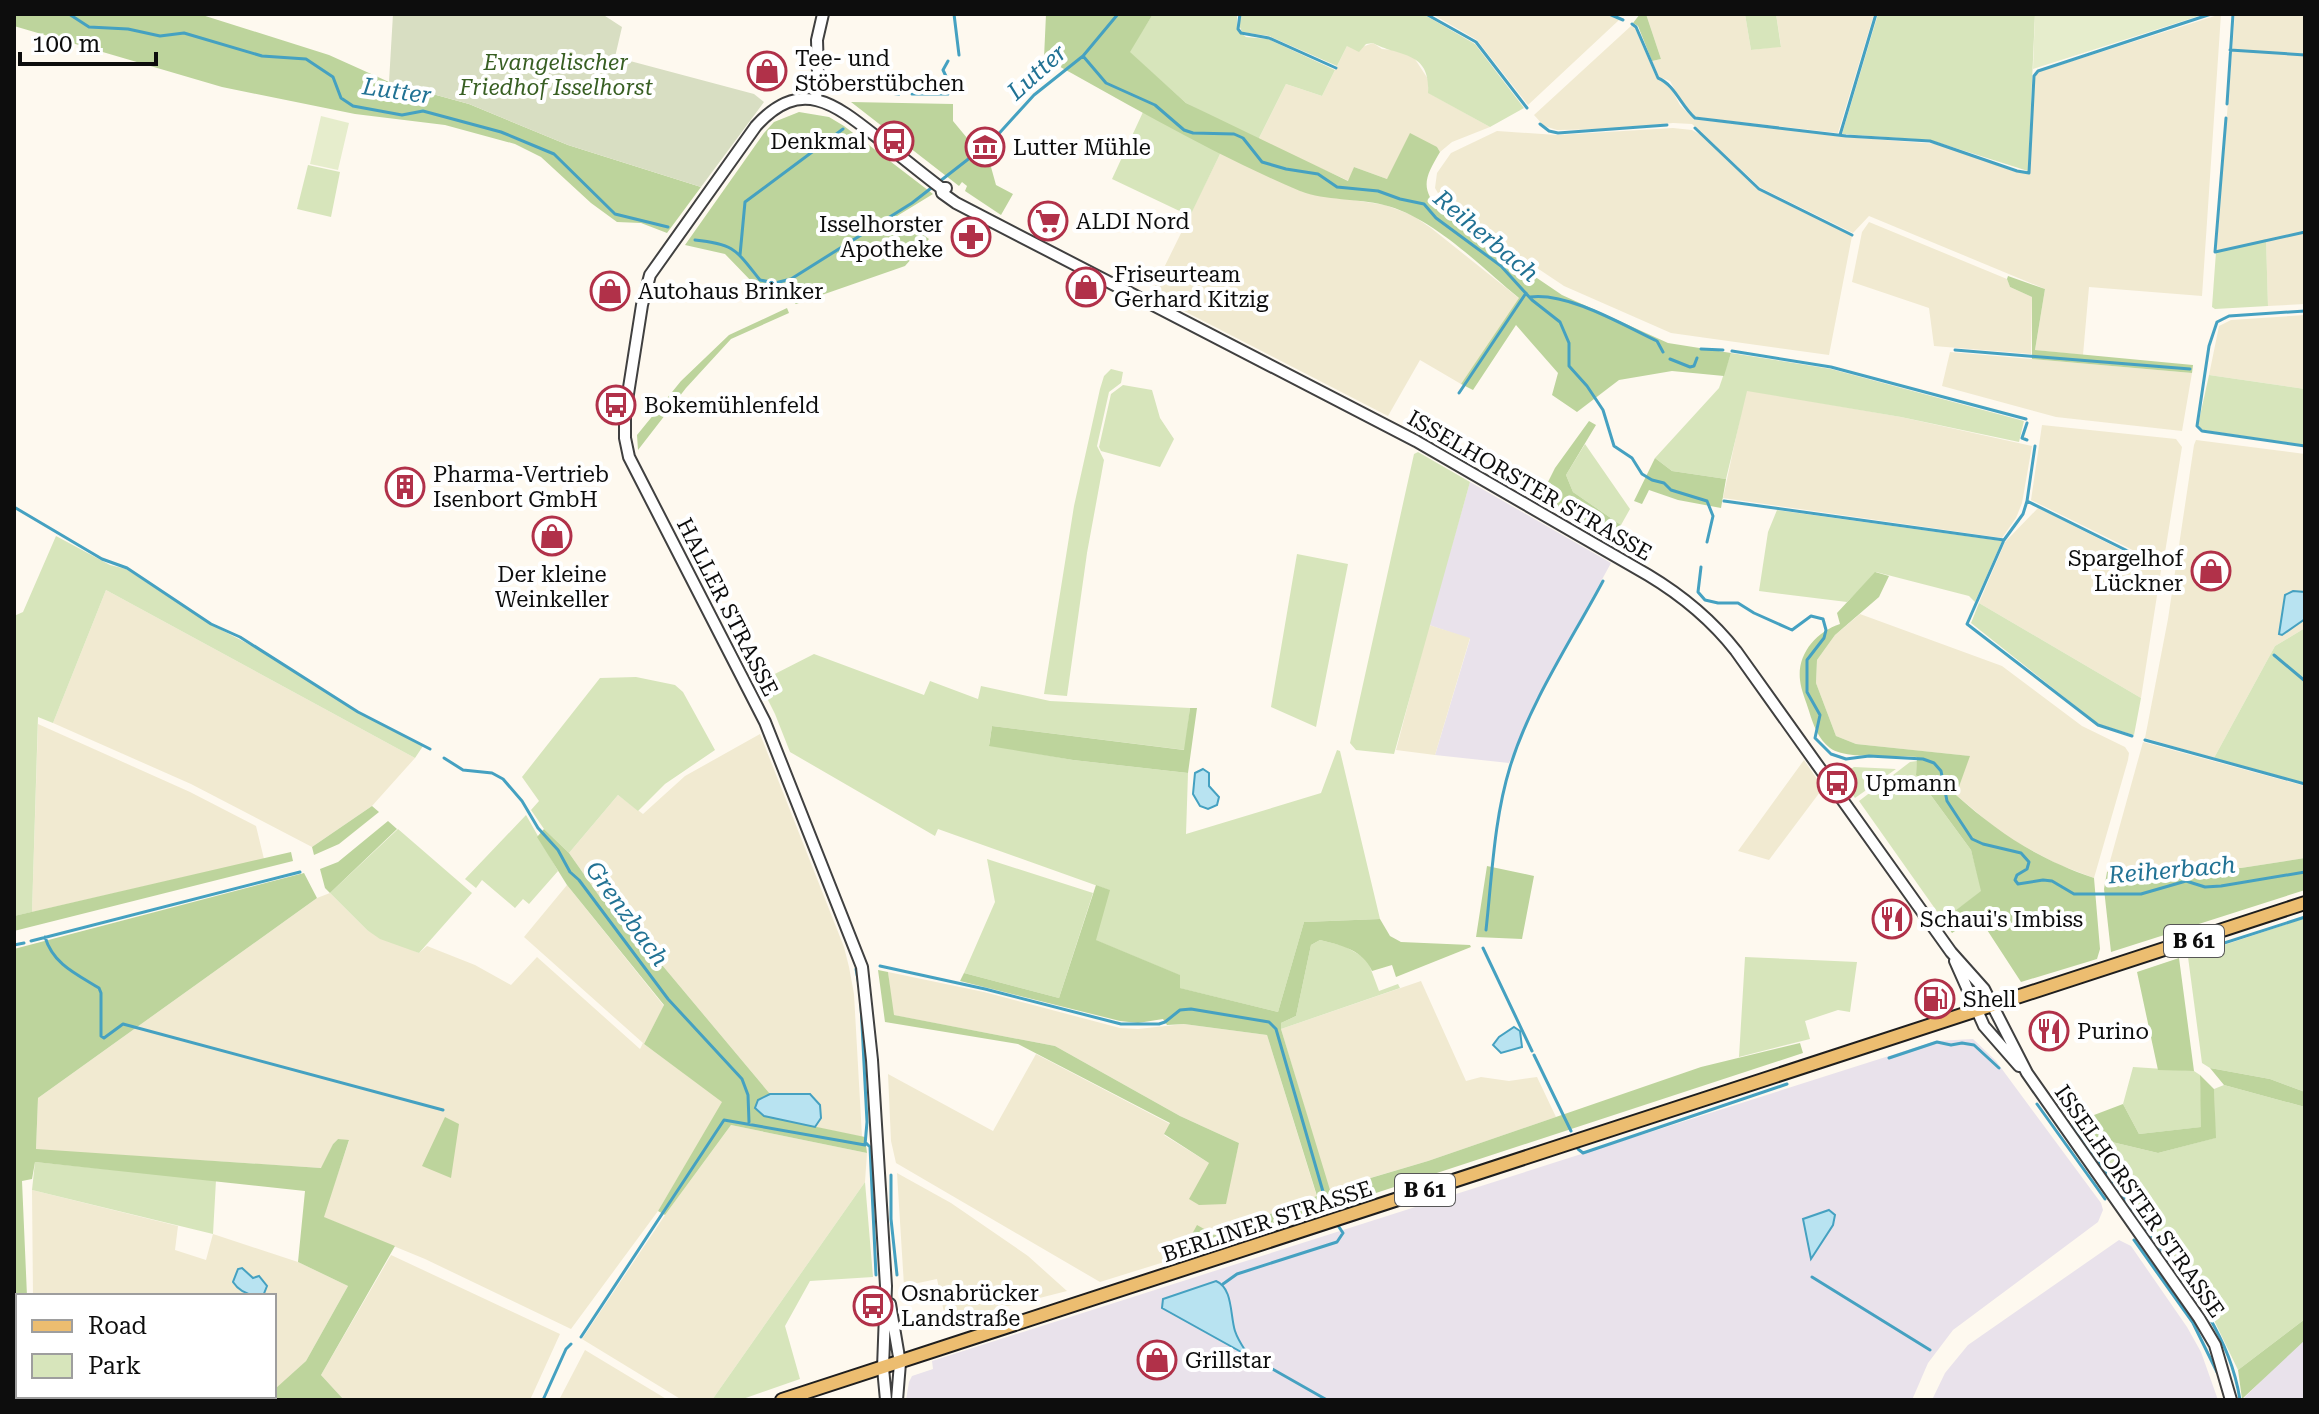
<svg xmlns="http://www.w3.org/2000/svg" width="2319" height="1414" viewBox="0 0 2319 1414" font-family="'Roboto Serif',serif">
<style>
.industrial{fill:#e9e2eb}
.farmland{fill:#f1ead1}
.green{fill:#d7e5bb}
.forest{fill:#bdd49c}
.cemetery{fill:#d8dec2}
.pitch{fill:#e6edcc}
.water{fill:#b8e3f1;stroke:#45a1c1;stroke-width:2}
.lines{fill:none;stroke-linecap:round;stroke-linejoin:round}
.stream{stroke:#45a1c1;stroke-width:3}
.minor-casing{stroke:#404040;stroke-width:14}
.major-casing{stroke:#1e1e1e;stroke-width:16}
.minor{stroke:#fff;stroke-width:10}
.major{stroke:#ecbd70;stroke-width:12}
.labels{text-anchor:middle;stroke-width:8;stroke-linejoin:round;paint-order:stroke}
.shield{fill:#fff;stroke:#565656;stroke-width:2}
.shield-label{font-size:20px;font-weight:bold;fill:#0d0d0d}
.poi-label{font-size:22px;fill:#0d0d0d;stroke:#fff;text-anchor:start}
.park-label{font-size:22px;font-style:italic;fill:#385f23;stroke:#fff}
.street-label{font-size:22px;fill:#0d0d0d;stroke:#fff}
.water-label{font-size:24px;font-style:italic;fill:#217294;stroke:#fff}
</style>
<rect width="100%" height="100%" fill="#fef9ef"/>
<path class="industrial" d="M1470 482 1611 563 1535 702 1509 763 1435 755 1470 639 1429 625Z
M1973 1039 1996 1061 2101 1203 2103 1210 2098 1222 1953 1330 1928 1363 1912 1400H906L909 1382 912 1376 933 1369 932 1361 1936 1041Z
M2119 1240 2131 1246 2187 1327 2201 1352 2218 1400H1932L1945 1373 1968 1345Z
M2305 1340V1400H2242L2294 1348Z"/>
<path class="farmland" d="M1432 14H1604L1619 20 1528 105 1477 40Z
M1646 14H1745L1751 50 1781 46 1776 14H1874L1838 133 1696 117 1682 103 1670 81 1659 77 1652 61 1661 59Z
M2221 14 2202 296 2089 287 2083 355 2035 350 2045 289 1869 216 1853 233 1761 188 1692 124 1673 123 1608 129 1557 130 1544 126 1534 115 1631 26 1635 28 1657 79 1668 83 1680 105 1694 119 1845 137 1938 144 2016 172 2030 174 2034 77 2038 72Z
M2235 14H2305V304L2268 306 2266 240 2216 252Z
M1373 43 1382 49 1402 51 1413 56 1428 79 1429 93 1490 127 1452 142 1440 152 1437 147 1387 179 1354 167 1349 181 1258 140 1286 84 1322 96 1347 46 1362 47Z
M1673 128 1692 130 1701 135 1758 190 1852 236 1829 355 1671 333 1564 286 1446 207 1435 188 1437 173 1451 153 1497 131 1557 135Z
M1221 152 1303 192 1385 205 1412 215 1431 228 1520 299 1461 384 1420 360 1388 416 1151 294Z
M1869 222 2007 279 2010 287 2032 297 2031 354 1934 346 1929 308 1852 282 1862 232Z
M2305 315V389L2209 375 2219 326 2231 320Z
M1950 352 2192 373 2182 431 2056 417 1942 386Z
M1746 390 1901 417 2032 446 2022 503 2016 518 2002 538 1723 498Z
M2042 425 2176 439 2182 447 2163 565 2031 500Z
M2196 440 2305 454V628L2275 646 2214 758 2145 738 2168 619 2194 445Z
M2038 508 2161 570 2141 698 1979 603 2005 542Z
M106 590 415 758 372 806 312 847 191 784 53 723Z
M1860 614 2002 666 2082 726 2125 747 2129 753 2128 760 2094 878 2057 864 2005 836 1956 795 1969 756 1856 744 1836 736 1816 683 1817 660 1835 635Z
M1429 625 1470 638 1435 755 1396 750Z
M38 724 190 792 256 826 264 859 32 912Z
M760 734 844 947 849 967 854 994 862 1137 815 1127 821 1118 810 1094H770L616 910 602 900 569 853 618 795 643 814 685 776Z
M2143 742 2305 786V858L2241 868 2107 872Z
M1804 760 1823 788 1769 860 1738 851Z
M567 885 664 1006 644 1044 723 1102 658 1211 571 1329 425 1259 323 1217 349 1141 338 1139 333 1144 322 1168 36 1150 38 1098 317 898 330 893 367 930 419 953 427 946 475 965 511 985 537 957 640 1049 643 1043 524 937Z
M888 972 984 992 1120 1028 1138 1029 1184 1024 1267 1035 1317 1197 1186 1245 1190 1254 1100 1282 896 1163 891 1141 888 1074 993 1131 1036 1054 1170 1124 1164 1135 1209 1163 1225 1204 1239 1143 1180 1116 1055 1046 893 1015Z
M1421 981 1466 1081 1481 1077 1509 1081 1537 1077 1556 1117 1428 1161 1329 1190 1281 1029Z
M731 1125 867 1153 865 1182 712 1400H682L582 1339 665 1215Z
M897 1173 951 1203 1028 1256 1067 1291 946 1322 937 1279 904 1286Z
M32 1190 178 1226 175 1250 206 1260 213 1234 298 1262 348 1286 306 1361 274 1391V1296H33Z
M391 1255 560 1334 530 1400H344L321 1375Z
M585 1350 668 1400H559Z"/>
<path class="green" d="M1153 14H1237V30L1246 37 1268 39 1335 70 1322 96 1286 84 1258 140 1186 103 1129 52Z
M1241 14H1423L1475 44 1524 108 1490 127 1428 93C1431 50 1398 57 1373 43L1366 44 1359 52 1347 46 1337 66 1269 36 1242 32 1239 25Z
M1745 14H1776L1781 47 1751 50Z
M1878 14H2035L2028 171 1930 140 1842 134Z
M1143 112 1221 152 1190 216 1112 179Z
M308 165 340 172 331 217 297 209Z
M2266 239 2268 306 2215 309 2212 307 2216 252Z
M1731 353 1831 369 2024 421 2019 442 1901 417 1747 391 1726 479 1672 471 1655 458 1719 388Z
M1111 369 1123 372 1121 383 1109 392 1097 446 1104 460 1087 553 1067 696 1044 694 1074 506 1100 389 1104 376Z
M2209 375 2305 389V445L2203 430 2198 425Z
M1123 385 1152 390 1160 418 1174 439 1160 467 1101 451 1099 447 1111 394Z
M1585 444 1630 509 1621 525 1573 492 1566 475Z
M1418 452 1470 482 1394 754 1356 750 1350 743 1414 454Z
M1777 510 2002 541 1975 602 1969 596 1876 572 1847 602 1759 591 1768 532Z
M56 536 110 565 126 569 210 624 275 658 358 712 423 746 415 758 106 590 53 723 38 717 32 912 14 916V616L23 612Z
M1297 554 1348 564 1316 727 1271 707Z
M1979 603 2141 698 2134 735 2098 724 1971 623Z
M2305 628V783L2214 758 2275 646Z
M814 654 924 695 930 681 978 699 981 686 1050 701 1190 708 1185 750 992 726 989 745 1073 760 1188 773 1186 834 1321 793 1337 750 1340 751 1380 919 1304 922 1278 1012 1179 988V975L1095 940 1109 890 938 829 935 836 790 752 775 714 759 682Z
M636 677 675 685 683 692 715 750 665 784 638 811 618 795 569 853 544 829 531 810 539 801 522 777 600 678Z
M1917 761 1916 775 1971 850 1982 891 1943 920 1859 801 1910 762Z
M1854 767 1896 769 1855 798 1839 776Z
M526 815 558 871 529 904 523 899 515 908 482 880 476 888 465 879Z
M398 829 472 893 419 953 380 939 367 930 330 893Z
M987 859 1093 893 1059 998 964 973 995 902Z
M2305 918V1092L2270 1079 2210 1068 2202 1063 2188 957Z
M1320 940 1344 946 1367 959 1379 991 1398 984 1400 988 1281 1029V1023L1296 1016 1311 945Z
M1745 957 1857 962 1850 1012 1838 1010 1805 1021 1810 1039 1739 1057Z
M2133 1067 2194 1071 2200 1075 2202 1127 2139 1134 2123 1104Z
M2224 1085 2305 1107V1319L2238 1370 2211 1314 2093 1151 2112 1142 2158 1153 2215 1138 2214 1089Z
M35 1162 216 1180 213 1234 32 1190Z
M865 1182 873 1277 810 1281 785 1326 800 1379 740 1400H712Z
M14 1341 18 1343V1396H99L98 1400H14Z"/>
<path class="forest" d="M14 14H199L329 55 389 82 469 104 568 145 701 187 667 233 641 223 617 222 591 203 541 157 515 144 445 125 355 114 222 87 14 26Z
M1046 14H1153L1130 52 1186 103 1348 181 1354 167 1387 179 1410 133 1437 147 1440 152C1424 179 1420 188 1441 213L1562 295 1668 343 1731 353 1724 376 1672 371 1619 380 1577 412 1552 395 1558 373 1516 325 1473 390 1461 384 1519 298C1481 267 1433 217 1384 205 1357 198 1326 201 1300 191 1212 154 1128 104 1044 58Z
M1640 14H1646L1661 59 1652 61 1638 26 1633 23Z
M851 102 953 104V121L991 167 996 185 1013 194 1001 215 965 191 967 186 962 182 959 186Z
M799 112 829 117 844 126 933 194 897 216 929 239 905 266 796 304 782 293 754 284 725 254 685 245 764 133 774 122Z
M2008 276 2045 289 2035 350 2193 365 2192 373 2032 359V297L2010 287 2007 279Z
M787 308 789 313 731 339 686 388 638 450 637 435 681 381 729 335Z
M1589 421 1596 425 1566 475 1573 492 1621 525 1612 540 1540 498 1555 468Z
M1655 458 1672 471 1726 479 1721 508 1678 500 1649 490 1642 504 1634 501Z
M1875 572 1889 576 1879 597 1835 635 1817 660 1816 683 1836 736 1856 744 1970 756 1956 795C2000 834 2038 859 2094 878L2100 949 2097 959 2021 982 1978 916 1952 933 1943 920 1981 891 1971 850 1916 775 1917 757C1897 755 1846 760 1830 748 1818 739 1813 724 1809 711 1806 701 1801 690 1800 680 1797 654 1816 632 1840 624L1837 613Z
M1190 708H1197L1188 773 1073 760 989 746 992 726 1184 750Z
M372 806 379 812 339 844 314 855 312 847Z
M388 821 397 829 330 893 325 888 320 869 338 862Z
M544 829 569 853 602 900 616 910 770 1094 758 1100 755 1108 764 1116 865 1137 867 1153 731 1125 665 1215 658 1211 722 1102 644 1044 664 1005 567 885 537 837Z
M291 852 293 861 14 931V916Z
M2305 858V890L2111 952 2104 889 2107 872 2241 868Z
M1487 866 1534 876 1522 939 1476 937Z
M304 873 317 898 38 1098 36 1149 321 1168 333 1144 338 1139 349 1140 324 1217 395 1246 321 1375 344 1400H272L275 1389 306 1361 348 1286 298 1262 305 1191 35 1162 32 1179 22 1181 27 1296H18V1343L14 1341V1334L17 1335 14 1218V949Z
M1096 885 1110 890 1096 940 1180 975V988L1278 1012 1304 922 1380 919 1390 936 1401 942 1470 945 1471 947 1396 977 1392 965 1372 971C1363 950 1341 945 1320 940L1311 945 1296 1016 1281 1023V1029L1330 1190 1428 1161 1701 1067 1800 1043 1803 1053 1190 1254 1186 1245 1197 1225 1215 1235 1317 1196 1267 1035 1184 1024 1167 1025 1163 1019 1138 1023 1120 1021 960 981 964 973 1059 998Z
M2179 958 2194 1071 2158 1070 2137 972Z
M878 970 888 972 894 1015 1055 1046 1180 1116 1239 1143 1226 1204 1199 1205 1189 1199 1209 1163 1164 1134 1170 1123 1018 1044 885 1022Z
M2210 1068 2270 1079 2305 1092V1107L2224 1085Z
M2200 1075 2214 1089 2216 1138 2158 1153 2112 1142 2093 1151 2073 1123 2123 1104 2139 1134 2201 1127Z
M445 1117 459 1124 451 1178 422 1166Z
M2305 1319V1340L2242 1399 2238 1370Z"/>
<path class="cemetery" d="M393 14H602L622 27 615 57 754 94 764 102 701 187 568 145 469 104 389 82Z"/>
<path class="pitch" d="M2035 14H2205L2033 69Z
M321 116 349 123 338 170 310 164Z"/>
<path class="water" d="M2293 591 2305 592V619L2282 635 2279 634 2285 595Z
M1203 769 1209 773V786L1219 797 1217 805 1208 809 1200 806 1193 794 1195 773Z
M1514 1027 1520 1031 1522 1047 1501 1053 1493 1045 1499 1037Z
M770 1094H810L820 1105 821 1118 815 1127 764 1116 755 1108 758 1100Z
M1829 1210 1835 1215 1833 1225 1811 1259 1803 1219Z
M242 1268 253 1278 259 1276 267 1286 263 1296C252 1296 240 1293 233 1282L238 1269Z
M1216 1281C1233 1288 1230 1315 1235 1331 1237 1337 1241 1344 1245 1350L1243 1353 1162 1308 1163 1299Z"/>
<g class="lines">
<path class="stream" d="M69 14 89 27 128 29 160 36 184 33 262 56 306 59 333 77 341 98 353 106 402 115 423 111 501 132 554 154 615 214 668 227
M954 14 959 55
M1240 14 1238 29 1241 33 1269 38 1336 68
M1426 14 1476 42 1527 108
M1609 14 1623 20
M1632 24 1636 27 1658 78C1675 85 1681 106 1695 118L1846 136 1930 141 2017 171 2029 173 2034 76 2038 71 2211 14
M2230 50 2305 55
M1083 56 1106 83 1155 105 1184 130 1193 133 1234 134 1243 138 1262 162 1286 169 1318 174 1337 187 1378 191 1400 199 1424 204 1436 218 1501 266 1532 300 1560 322 1569 343V366L1587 386 1603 410 1614 446 1632 458 1642 474 1652 480 1664 483 1671 490 1707 501 1713 516 1707 542
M889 93 899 94
M912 94H948L952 89 943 70 948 61
M2227 104 2233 14
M2226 118 2215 252 2305 232
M1540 124 1549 131 1558 133 1667 125
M1695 128 1759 189 1852 235
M1840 135 1876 14
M695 240C735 244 736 250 760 280L775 283 791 279 912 203 994 139 1034 95 1083 56 1118 14
M740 255 745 202 843 129
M1530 297C1568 292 1623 325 1657 341L1663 352
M2305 311 2229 316 2217 322 2209 346 2197 426 2202 431 2305 446
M1701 349 1723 350
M1955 350 2190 369
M1732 351 1831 367 2026 419
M1670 359 1690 367 1694 366 1697 358
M1459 393 1526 293
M2027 423 2022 438 2027 440
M1441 442 1515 486
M2035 446 2027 501 2023 514 2004 540 1967 624 2098 725 2132 736
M1540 500 1613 542
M1724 501 2004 540
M2027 501 2160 567
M14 507 102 559 127 568 211 624 240 637 358 712 430 749
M1701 567 1698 592 1705 600 1718 603H1738L1754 613 1792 630 1811 616 1823 619 1826 630 1824 638 1807 660V692L1820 715 1815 738 1831 754 1846 759 1869 756 1923 759 1934 763 1941 771 1947 801 1972 839 1983 844 2021 853 2029 862 2027 869 2017 875 2015 880 2018 884 2043 880 2052 881 2074 894H2141L2186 881 2205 887 2221 886 2305 872
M2274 655 2305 681
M2145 740 2305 784
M444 758 463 770 492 773 503 779 522 801 538 828 558 850 570 872 579 880 668 999 742 1079 748 1095 749 1122
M1486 930C1492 876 1494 819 1510 767 1530 702 1571 641 1603 581
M45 937C53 964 76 974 99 988L101 993V1036L104 1038 123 1024 443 1110
M31 941 300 872
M14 945 24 943
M1483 948 1532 1051
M2190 954 2305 917
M880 966 985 989 1121 1024H1159L1165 1022 1180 1010 1191 1009 1269 1022 1276 1029 1328 1209
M856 969 860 990
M1534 1055 1571 1131
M1889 1058 1937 1042 1951 1045 1962 1043 1974 1045 1999 1068
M2037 1104 2105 1199
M2073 1125 2208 1315C2224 1343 2235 1368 2240 1400
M866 1143 870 1147 876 1275
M1578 1149 1583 1153 1787 1084
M891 1175V1219L897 1275
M2134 1240 2193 1323 2217 1372
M1812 1277 1930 1350
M1223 1284 1237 1274 1337 1242 1343 1233 1339 1227
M581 1337 724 1120 865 1145 867 1122 861 1005
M1245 1350 1253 1358 1327 1400
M197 1396 207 1398
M543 1400 566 1349 571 1344"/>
<g class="minor-casing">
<path id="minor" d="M816 99 818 73 817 40 823 14
M941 188 942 193 956 203 1416 441 1648 575C1683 596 1711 619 1736 651L1951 952 1984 989 2027 1073 2199 1318 2215 1345 2231 1400
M1955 961 1984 1026 2019 1066
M890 1304 900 1363 897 1400
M886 1400 883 1368 886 1286 872 1060 862 967 765 722 629 457 625 438V413L642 305 650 275 756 126C801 76 835 104 878 138 899 155 920 172 941 188H946"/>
</g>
<g class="major-casing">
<path id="major" d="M782 1400 2305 903"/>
</g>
<use href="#minor" class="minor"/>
<use href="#major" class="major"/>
</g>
<defs>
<g id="shop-ring" transform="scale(2)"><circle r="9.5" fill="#fff" stroke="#b13149" stroke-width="1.5"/><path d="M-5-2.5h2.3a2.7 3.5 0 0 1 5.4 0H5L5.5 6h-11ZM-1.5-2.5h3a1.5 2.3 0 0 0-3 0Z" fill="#b13149"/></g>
<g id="bus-ring" transform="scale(2)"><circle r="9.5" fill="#fff" stroke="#b13149" stroke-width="1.5"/><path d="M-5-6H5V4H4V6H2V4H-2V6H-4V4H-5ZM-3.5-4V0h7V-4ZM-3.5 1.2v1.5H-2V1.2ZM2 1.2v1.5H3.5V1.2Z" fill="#b13149"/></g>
<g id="museum-ring" transform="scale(2)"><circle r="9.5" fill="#fff" stroke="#b13149" stroke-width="1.5"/><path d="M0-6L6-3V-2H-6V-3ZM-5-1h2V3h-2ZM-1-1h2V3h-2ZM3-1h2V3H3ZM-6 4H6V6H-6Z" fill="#b13149"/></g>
<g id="supermarket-ring" transform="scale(2)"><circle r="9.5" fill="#fff" stroke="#b13149" stroke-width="1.5"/><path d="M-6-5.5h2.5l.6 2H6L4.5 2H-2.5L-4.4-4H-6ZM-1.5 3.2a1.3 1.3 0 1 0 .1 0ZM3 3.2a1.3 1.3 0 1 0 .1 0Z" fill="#b13149"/></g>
<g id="pharmacy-ring" transform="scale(2)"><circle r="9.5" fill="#fff" stroke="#b13149" stroke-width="1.5"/><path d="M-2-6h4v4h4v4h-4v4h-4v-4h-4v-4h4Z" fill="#b13149"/></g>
<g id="building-ring" transform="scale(2)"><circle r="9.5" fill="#fff" stroke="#b13149" stroke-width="1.5"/><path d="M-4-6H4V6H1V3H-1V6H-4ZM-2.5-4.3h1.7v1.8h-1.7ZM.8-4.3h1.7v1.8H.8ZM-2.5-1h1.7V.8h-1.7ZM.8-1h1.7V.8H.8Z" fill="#b13149"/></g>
<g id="restaurant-ring" transform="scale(2)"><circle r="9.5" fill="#fff" stroke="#b13149" stroke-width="1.5"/><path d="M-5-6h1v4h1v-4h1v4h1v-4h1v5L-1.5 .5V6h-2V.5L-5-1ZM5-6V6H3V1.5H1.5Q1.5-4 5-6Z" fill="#b13149"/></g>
<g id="fuel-ring" transform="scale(2)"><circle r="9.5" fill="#fff" stroke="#b13149" stroke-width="1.5"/><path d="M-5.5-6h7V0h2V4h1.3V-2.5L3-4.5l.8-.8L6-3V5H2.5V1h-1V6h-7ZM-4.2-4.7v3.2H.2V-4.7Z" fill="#b13149"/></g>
</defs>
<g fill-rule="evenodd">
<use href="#shop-ring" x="767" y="71"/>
<use href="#bus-ring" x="894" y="141"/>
<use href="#museum-ring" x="985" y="147"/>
<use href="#supermarket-ring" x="1048" y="221"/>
<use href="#pharmacy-ring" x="971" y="237"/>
<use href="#shop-ring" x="1086" y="287"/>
<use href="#shop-ring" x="610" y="291"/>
<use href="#bus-ring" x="616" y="405"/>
<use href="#building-ring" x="405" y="487"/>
<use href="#shop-ring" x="552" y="536"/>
<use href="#shop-ring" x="2211" y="571"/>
<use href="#bus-ring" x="1837" y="783"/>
<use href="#restaurant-ring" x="1892" y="919"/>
<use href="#fuel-ring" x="1935" y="999"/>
<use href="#restaurant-ring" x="2049" y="1031"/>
<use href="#bus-ring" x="873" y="1306"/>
<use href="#shop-ring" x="1157" y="1360"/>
</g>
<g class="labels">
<g class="shield">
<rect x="2164" y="925" width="60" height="32" rx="6"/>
<rect x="1395" y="1174" width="60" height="32" rx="6"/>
</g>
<g class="shield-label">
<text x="2194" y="948">B 61</text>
<text x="1425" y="1197">B 61</text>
</g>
<g class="poi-label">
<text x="795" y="66">Tee- und<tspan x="795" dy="25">Stöberstübchen</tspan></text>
<text x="866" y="149" text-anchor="end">Denkmal</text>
<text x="1013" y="155">Lutter Mühle</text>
<text x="1076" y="229">ALDI Nord</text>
<text x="943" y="232" text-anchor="end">Isselhorster<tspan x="943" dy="25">Apotheke</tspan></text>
<text x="1114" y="282">Friseurteam<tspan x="1114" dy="25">Gerhard Kitzig</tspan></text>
<text x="638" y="299">Autohaus Brinker</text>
<text x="644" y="413">Bokemühlenfeld</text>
<text x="433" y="482">Pharma-Vertrieb<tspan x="433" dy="25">Isenbort GmbH</tspan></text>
<text x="2183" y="566" text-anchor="end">Spargelhof<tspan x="2183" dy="25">Lückner</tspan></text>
<text x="552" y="582" text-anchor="middle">Der kleine<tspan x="552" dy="25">Weinkeller</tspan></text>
<text x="1865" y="791">Upmann</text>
<text x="1920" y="927">Schaui's Imbiss</text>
<text x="1963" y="1007">Shell</text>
<text x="2077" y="1039">Purino</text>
<text x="901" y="1301">Osnabrücker<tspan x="901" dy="25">Landstraße</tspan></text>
<text x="1185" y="1368">Grillstar</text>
</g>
<g class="park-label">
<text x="556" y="70">Evangelischer<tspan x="556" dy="25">Friedhof Isselhorst</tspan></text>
</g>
<g class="street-label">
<text transform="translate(1530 485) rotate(30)" y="8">ISSELHORSTER STRASSE</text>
<text transform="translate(728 607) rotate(63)" y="8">HALLER STRASSE</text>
<text transform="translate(2140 1201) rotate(55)" y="8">ISSELHORSTER STRASSE</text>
<text transform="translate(1267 1221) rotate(-18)" y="8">BERLINER STRASSE</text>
</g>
<g class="water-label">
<text transform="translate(1037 72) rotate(-42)" y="8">Lutter</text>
<text transform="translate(397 91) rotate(8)" y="8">Lutter</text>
<text transform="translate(1486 236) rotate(40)" y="8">Reiherbach</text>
<text transform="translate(2172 870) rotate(-5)" y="8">Reiherbach</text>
<text transform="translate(627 914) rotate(54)" y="8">Grenzbach</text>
</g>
</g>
<rect width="2319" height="1414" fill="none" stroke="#0d0d0d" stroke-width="32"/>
<rect x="16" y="1294" width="260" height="104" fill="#ffffff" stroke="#9e9e9e" stroke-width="2"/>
<rect x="32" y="1320" width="40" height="12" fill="#ecbd70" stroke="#9e9e9e" stroke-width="2"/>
<text x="88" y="1334" font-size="24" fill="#0d0d0d">Road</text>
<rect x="32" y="1354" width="40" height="24" fill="#d7e5bb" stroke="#9e9e9e" stroke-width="2"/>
<text x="88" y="1374" font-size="24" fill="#0d0d0d">Park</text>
<path d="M20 52v12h136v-12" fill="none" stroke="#0d0d0d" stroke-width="4"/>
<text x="32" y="52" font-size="24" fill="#0d0d0d" stroke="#ffffff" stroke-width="6" paint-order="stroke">100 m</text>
</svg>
